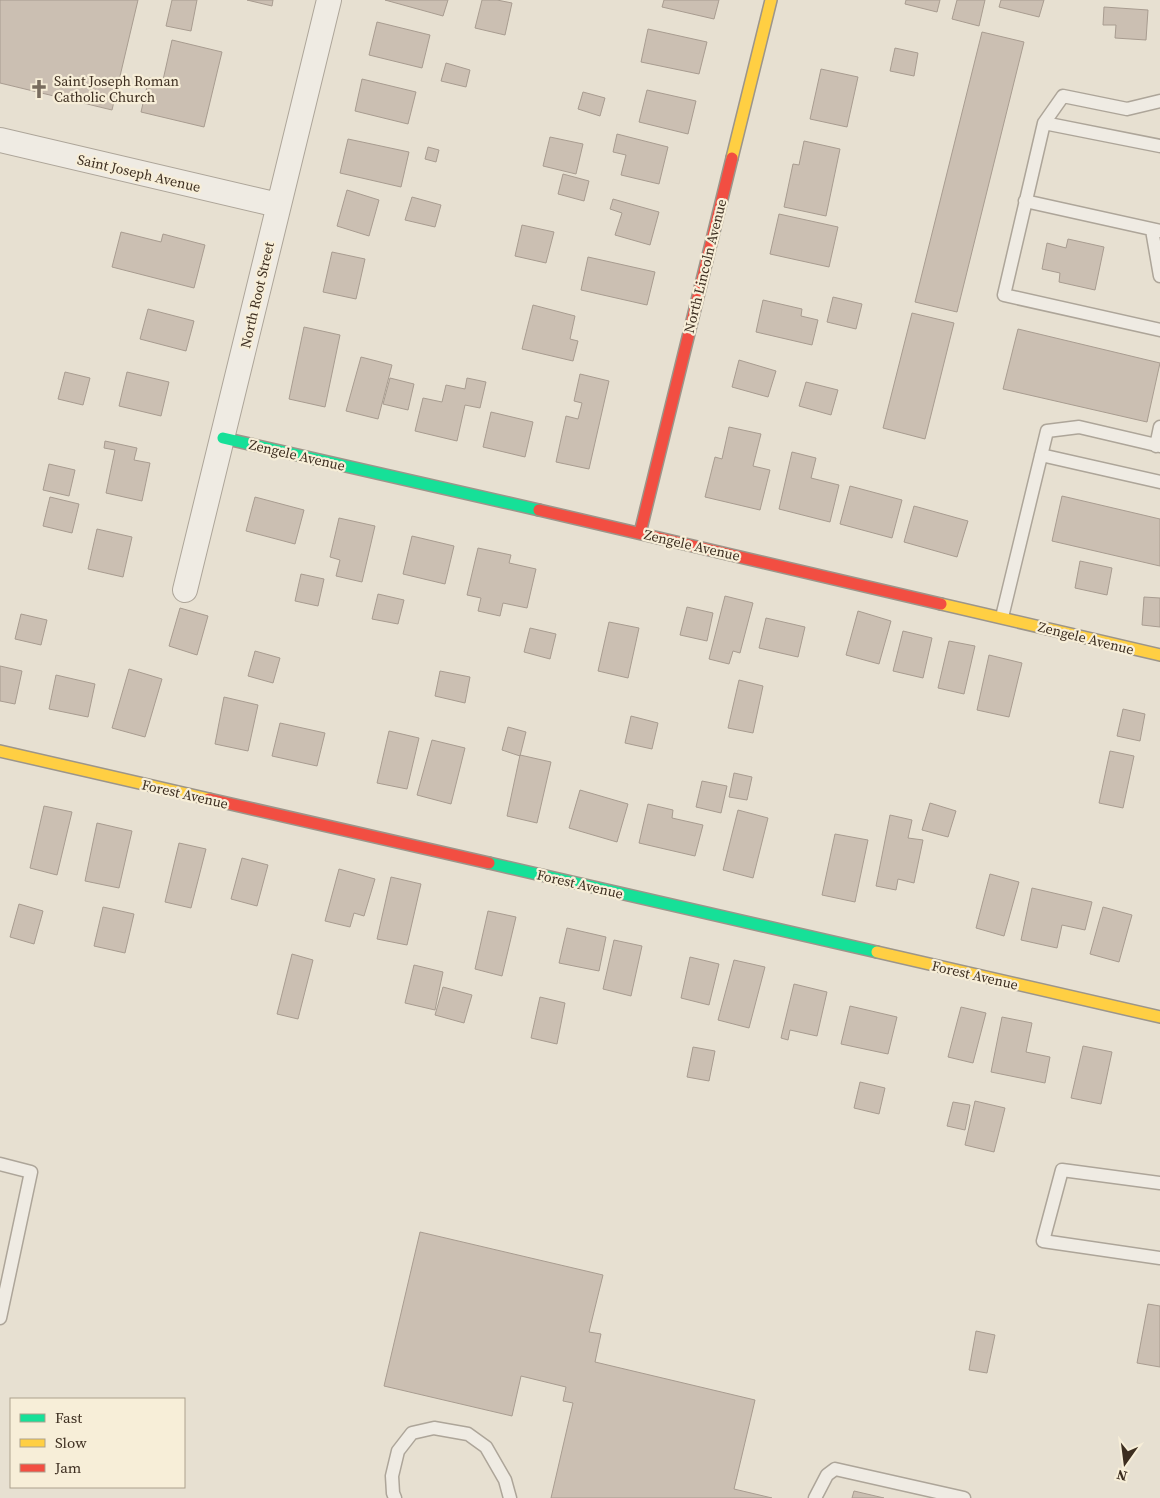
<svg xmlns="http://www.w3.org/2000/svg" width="1160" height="1498" viewBox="0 0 1160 1498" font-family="'Source Serif 4',serif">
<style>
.building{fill:#cbbfb2;stroke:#a89c90}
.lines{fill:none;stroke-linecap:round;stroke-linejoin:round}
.lane-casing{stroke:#ada599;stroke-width:15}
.street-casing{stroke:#ada599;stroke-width:26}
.fast-casing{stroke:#9c958a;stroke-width:14}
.slow-casing{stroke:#9c958a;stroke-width:14}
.jam-casing{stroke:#9c958a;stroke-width:14}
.lane{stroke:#efebe3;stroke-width:12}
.street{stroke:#efebe3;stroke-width:24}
.fast{stroke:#16e098;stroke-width:11}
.slow{stroke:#ffcf43;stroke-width:11}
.jam{stroke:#f24e42;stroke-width:11}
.labels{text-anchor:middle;stroke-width:4.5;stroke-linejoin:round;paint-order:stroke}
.poi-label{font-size:14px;fill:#3d2e20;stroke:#f7eed8;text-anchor:start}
.street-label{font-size:14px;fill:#3d2e20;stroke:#f7eed8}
</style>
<rect width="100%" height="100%" fill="#e7e0d1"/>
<path class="building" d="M0 0H138L112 110 0 83Z
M172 0H197L191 31 166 26Z
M247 0H273L272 6Z
M385 0H448L443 16Z
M482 0H497L512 3 505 35 475 28Z
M664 0H719L714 19 662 7Z
M906 0H940L937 12 905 4Z
M957 0H985L979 26 952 19Z
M1001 0H1044L1039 17 999 7Z
M1104 7 1148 10 1146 40 1115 38 1116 25H1103Z
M377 22 430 35 422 68 369 55Z
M648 29 707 42 699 74 641 62Z
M982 32 1024 42 957 312 915 302Z
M172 40 222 52 204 127 141 112 149 78 163 80Z
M895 48 918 53 914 76 890 71Z
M446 63 470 70 466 87 441 81Z
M821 69 858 77 847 127 810 119Z
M362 79 416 92 408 124 355 111Z
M647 90 696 101 688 134 639 122Z
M583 92 605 98 600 116 578 109Z
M617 134 668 147 659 184 621 175 626 155 613 152Z
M550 137 583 144 576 174 543 166Z
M348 139 409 152 401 187 340 173Z
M804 141 840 149 826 216 784 207 793 164 799 165Z
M428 147 439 150 436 162 425 159Z
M563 174 589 181 584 201 558 194Z
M347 190 379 200 369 236 337 226Z
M412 197 441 205 435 227 405 220Z
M613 199 659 212 650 245 615 235 622 213 610 209Z
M779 214 838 227 829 267 770 254Z
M522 225 554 232 546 263 515 256Z
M121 232 161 242 163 234 205 245 194 288 112 267Z
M1068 239 1104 247 1095 290 1059 282 1060 273 1042 269 1047 243 1066 248Z
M332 252 365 259 356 299 323 292Z
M588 257 655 272 647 305 581 290Z
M833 297 862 304 856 329 827 322Z
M763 300 802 309 801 316 818 320 812 345 756 332Z
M533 305 575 316 570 339 578 341 573 361 522 349Z
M148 309 194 321 186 351 140 339Z
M912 313 954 323 925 439 883 428Z
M304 327 340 335 325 407 289 399Z
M1018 329 1160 363 1147 422 1003 389Z
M361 357 392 365 378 419 346 411Z
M739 360 776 371 768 397 732 387Z
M65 372 90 378 83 405 58 399Z
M127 372 169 382 161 416 119 406Z
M580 374 609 381 589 469 556 462 566 416 578 419 582 403 574 401Z
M390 378 414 384 408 410 383 404Z
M467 378 486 382 480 408 465 405 457 441 415 431 423 398 442 402 446 385 465 389Z
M806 382 838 390 831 415 799 406Z
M491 412 533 422 525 457 483 447Z
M729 427 761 434 753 466 770 470 760 510 705 497 715 457 722 459Z
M105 441 137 448 134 460 150 463 142 501 106 493 115 450 104 448Z
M792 452 816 458 811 478 839 485 830 522 779 509Z
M49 464 75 470 69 496 43 490Z
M850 486 902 500 892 538 840 524Z
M1062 496 1160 519V566L1052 541Z
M50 497 79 504 72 533 43 526Z
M255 497 304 510 295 544 246 531Z
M914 506 968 521 957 557 904 542Z
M339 518 375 526 362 582 336 576 340 560 330 557Z
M97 529 132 537 123 577 88 569Z
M412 536 454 546 445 584 403 574Z
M478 548 511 555 509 563 536 569 527 608 503 603 500 616 478 611 481 598 467 595Z
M1080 561 1112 568 1107 595 1075 588Z
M301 574 324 579 318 606 295 601Z
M378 594 404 600 398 624 372 619Z
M725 596 753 603 740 653 733 651 729 664 709 659Z
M1144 597 1160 598V627L1142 625Z
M687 607 713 613 707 641 680 635Z
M180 608 208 616 197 655 169 646Z
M858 611 891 621 879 664 846 655Z
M21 614 47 620 41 645 15 639Z
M766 618 805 627 798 657 759 648Z
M609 622 639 628 628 678 598 671Z
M530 628 556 634 550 659 524 652Z
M903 631 932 638 923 678 893 671Z
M949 641 975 646 964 694 938 688Z
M255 651 280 658 273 683 248 676Z
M989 655 1022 663 1009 717 977 710Z
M0 666 22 671 15 704 0 701Z
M129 669 162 679 145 737 112 728Z
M440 671 470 677 465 703 435 696Z
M56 675 95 684 88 717 49 709Z
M739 680 763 686 753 733 728 728Z
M224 697 258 705 248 751 215 744Z
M1123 709 1145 714 1140 741 1117 736Z
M631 716 658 723 652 749 625 743Z
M280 723 325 733 317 766 272 756Z
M508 727 526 732 520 756 502 750Z
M389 731 419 738 407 789 377 783Z
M432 740 465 748 451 804 417 795Z
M1110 751 1134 756 1123 808 1099 803Z
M520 755 551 762 537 823 507 816Z
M734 773 752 777 747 800 729 797Z
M702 781 727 786 721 813 696 807Z
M580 790 628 804 617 842 569 828Z
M930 803 956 811 948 837 922 830Z
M648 804 673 810 672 818 703 825 695 856 639 843Z
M44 806 72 812 57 875 30 868Z
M738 810 768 818 753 878 723 870Z
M890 815 912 820 908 838 923 840 914 883 898 879 896 890 876 886Z
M97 823 132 831 119 888 85 881Z
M835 834 868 840 855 902 822 895Z
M179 843 206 849 191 908 165 902Z
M242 858 268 865 257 906 231 899Z
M339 869 375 879 364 916 354 913 350 927 325 921Z
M990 874 1019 882 1004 936 976 928Z
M391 877 421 884 407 945 377 939Z
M1032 888 1092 902 1085 930 1062 925 1057 948 1021 940Z
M19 904 43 911 34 944 10 937Z
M103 907 134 914 125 953 94 946Z
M1103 907 1132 915 1119 962 1090 954Z
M488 911 516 917 502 976 475 969Z
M567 928 606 937 599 971 559 963Z
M614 940 642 946 631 996 603 989Z
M292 954 313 960 298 1019 277 1014Z
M690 957 719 964 709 1005 681 998Z
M734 960 765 967 749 1028 718 1020Z
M414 965 443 972 435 1010 405 1003Z
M794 984 827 992 817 1036 790 1030 788 1040 781 1038Z
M443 987 472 995 464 1023 435 1015Z
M540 997 565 1003 557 1044 531 1038Z
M850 1006 897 1017 888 1054 841 1044Z
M961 1007 986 1013 973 1063 948 1057Z
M1002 1017 1032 1023 1026 1052 1050 1057 1045 1083 991 1072Z
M1083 1046 1112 1052 1101 1104 1071 1098Z
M693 1047 715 1051 709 1081 687 1077Z
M860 1082 885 1088 879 1114 854 1108Z
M975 1101 1005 1108 994 1152 965 1145Z
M953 1102 970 1105 965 1130 947 1126Z
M420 1232 603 1275 589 1332 601 1334 595 1362 755 1400 734 1489 772 1498H551L573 1403 563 1401 566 1387 521 1376 512 1416 384 1386Z
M1148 1304 1160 1306V1367L1137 1363Z
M976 1331 995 1335 987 1373 969 1370Z
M854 1491 884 1498H852Z"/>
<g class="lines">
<g class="lane-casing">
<path id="lane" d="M1160 101 1127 109 1063 96 1044 123 1004 295 1160 330
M1044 123 1160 146
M1025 201 1160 231
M1152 230 1160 276
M1156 446 1160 427
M1041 455 1160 482
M1002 617 1047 431 1079 427 1160 446
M0 1164 31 1172 0 1318
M1160 1183 1062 1170 1043 1241 1160 1258
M395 1498 393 1493 392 1476 398 1451 412 1433 434 1428 468 1434 486 1447 505 1480 510 1498
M815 1498 827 1475 835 1469 964 1498"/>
</g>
<g class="street-casing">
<path id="street" d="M0 140 278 205
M185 590C234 393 280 196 329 0"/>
</g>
<g class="fast-casing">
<path id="fast" d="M223 438 539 510
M489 863 877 952"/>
</g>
<g class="slow-casing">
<path id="slow" d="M732 158 771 0
M941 604 1160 655
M0 751 209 799
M877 952 1160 1017"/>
</g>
<g class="jam-casing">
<path id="jam" d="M539 510 941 604
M640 533 732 158
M209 799 489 863"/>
</g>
<use href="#lane" class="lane"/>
<use href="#street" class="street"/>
<use href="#fast" class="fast"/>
<use href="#slow" class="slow"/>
<use href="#jam" class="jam"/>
</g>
<defs>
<g id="church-bare" transform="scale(1.5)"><path d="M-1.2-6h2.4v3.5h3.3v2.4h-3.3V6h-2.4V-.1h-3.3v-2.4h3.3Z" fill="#786c5e" stroke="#f7eed8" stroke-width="2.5" paint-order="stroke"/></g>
</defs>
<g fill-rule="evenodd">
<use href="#church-bare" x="39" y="89"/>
</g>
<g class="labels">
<g class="poi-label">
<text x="54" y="86">Saint Joseph Roman<tspan x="54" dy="16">Catholic Church</tspan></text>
</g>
<g class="street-label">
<text transform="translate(139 173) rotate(13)" y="5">Saint Joseph Avenue</text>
<text transform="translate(705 266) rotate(-76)" y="5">North Lincoln Avenue</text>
<text transform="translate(257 295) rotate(-77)" y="5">North Root Street</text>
<text transform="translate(297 455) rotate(13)" y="5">Zengele Avenue</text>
<text transform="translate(692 545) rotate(13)" y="5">Zengele Avenue</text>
<text transform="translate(1086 638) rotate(14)" y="5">Zengele Avenue</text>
<text transform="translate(185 794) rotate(13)" y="5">Forest Avenue</text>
<text transform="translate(580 884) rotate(13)" y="5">Forest Avenue</text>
<text transform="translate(975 975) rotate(13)" y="5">Forest Avenue</text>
</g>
</g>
<rect x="10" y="1398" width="175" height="90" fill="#f7eed8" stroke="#ada18e"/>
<rect x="20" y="1414" width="25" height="8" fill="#16e098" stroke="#ada18e"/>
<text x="55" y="1423" font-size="15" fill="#3d2e20">Fast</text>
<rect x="20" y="1439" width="25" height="8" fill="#ffcf43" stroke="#ada18e"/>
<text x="55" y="1448" font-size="15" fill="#3d2e20">Slow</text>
<rect x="20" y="1464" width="25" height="8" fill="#f24e42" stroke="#ada18e"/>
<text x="55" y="1473" font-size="15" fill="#3d2e20">Jam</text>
<g transform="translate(1125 1463) rotate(194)" stroke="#f7eed8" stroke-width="4" paint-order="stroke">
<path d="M0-4L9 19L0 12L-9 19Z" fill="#3d2e20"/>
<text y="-8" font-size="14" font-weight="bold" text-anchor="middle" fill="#3d2e20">N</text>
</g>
</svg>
